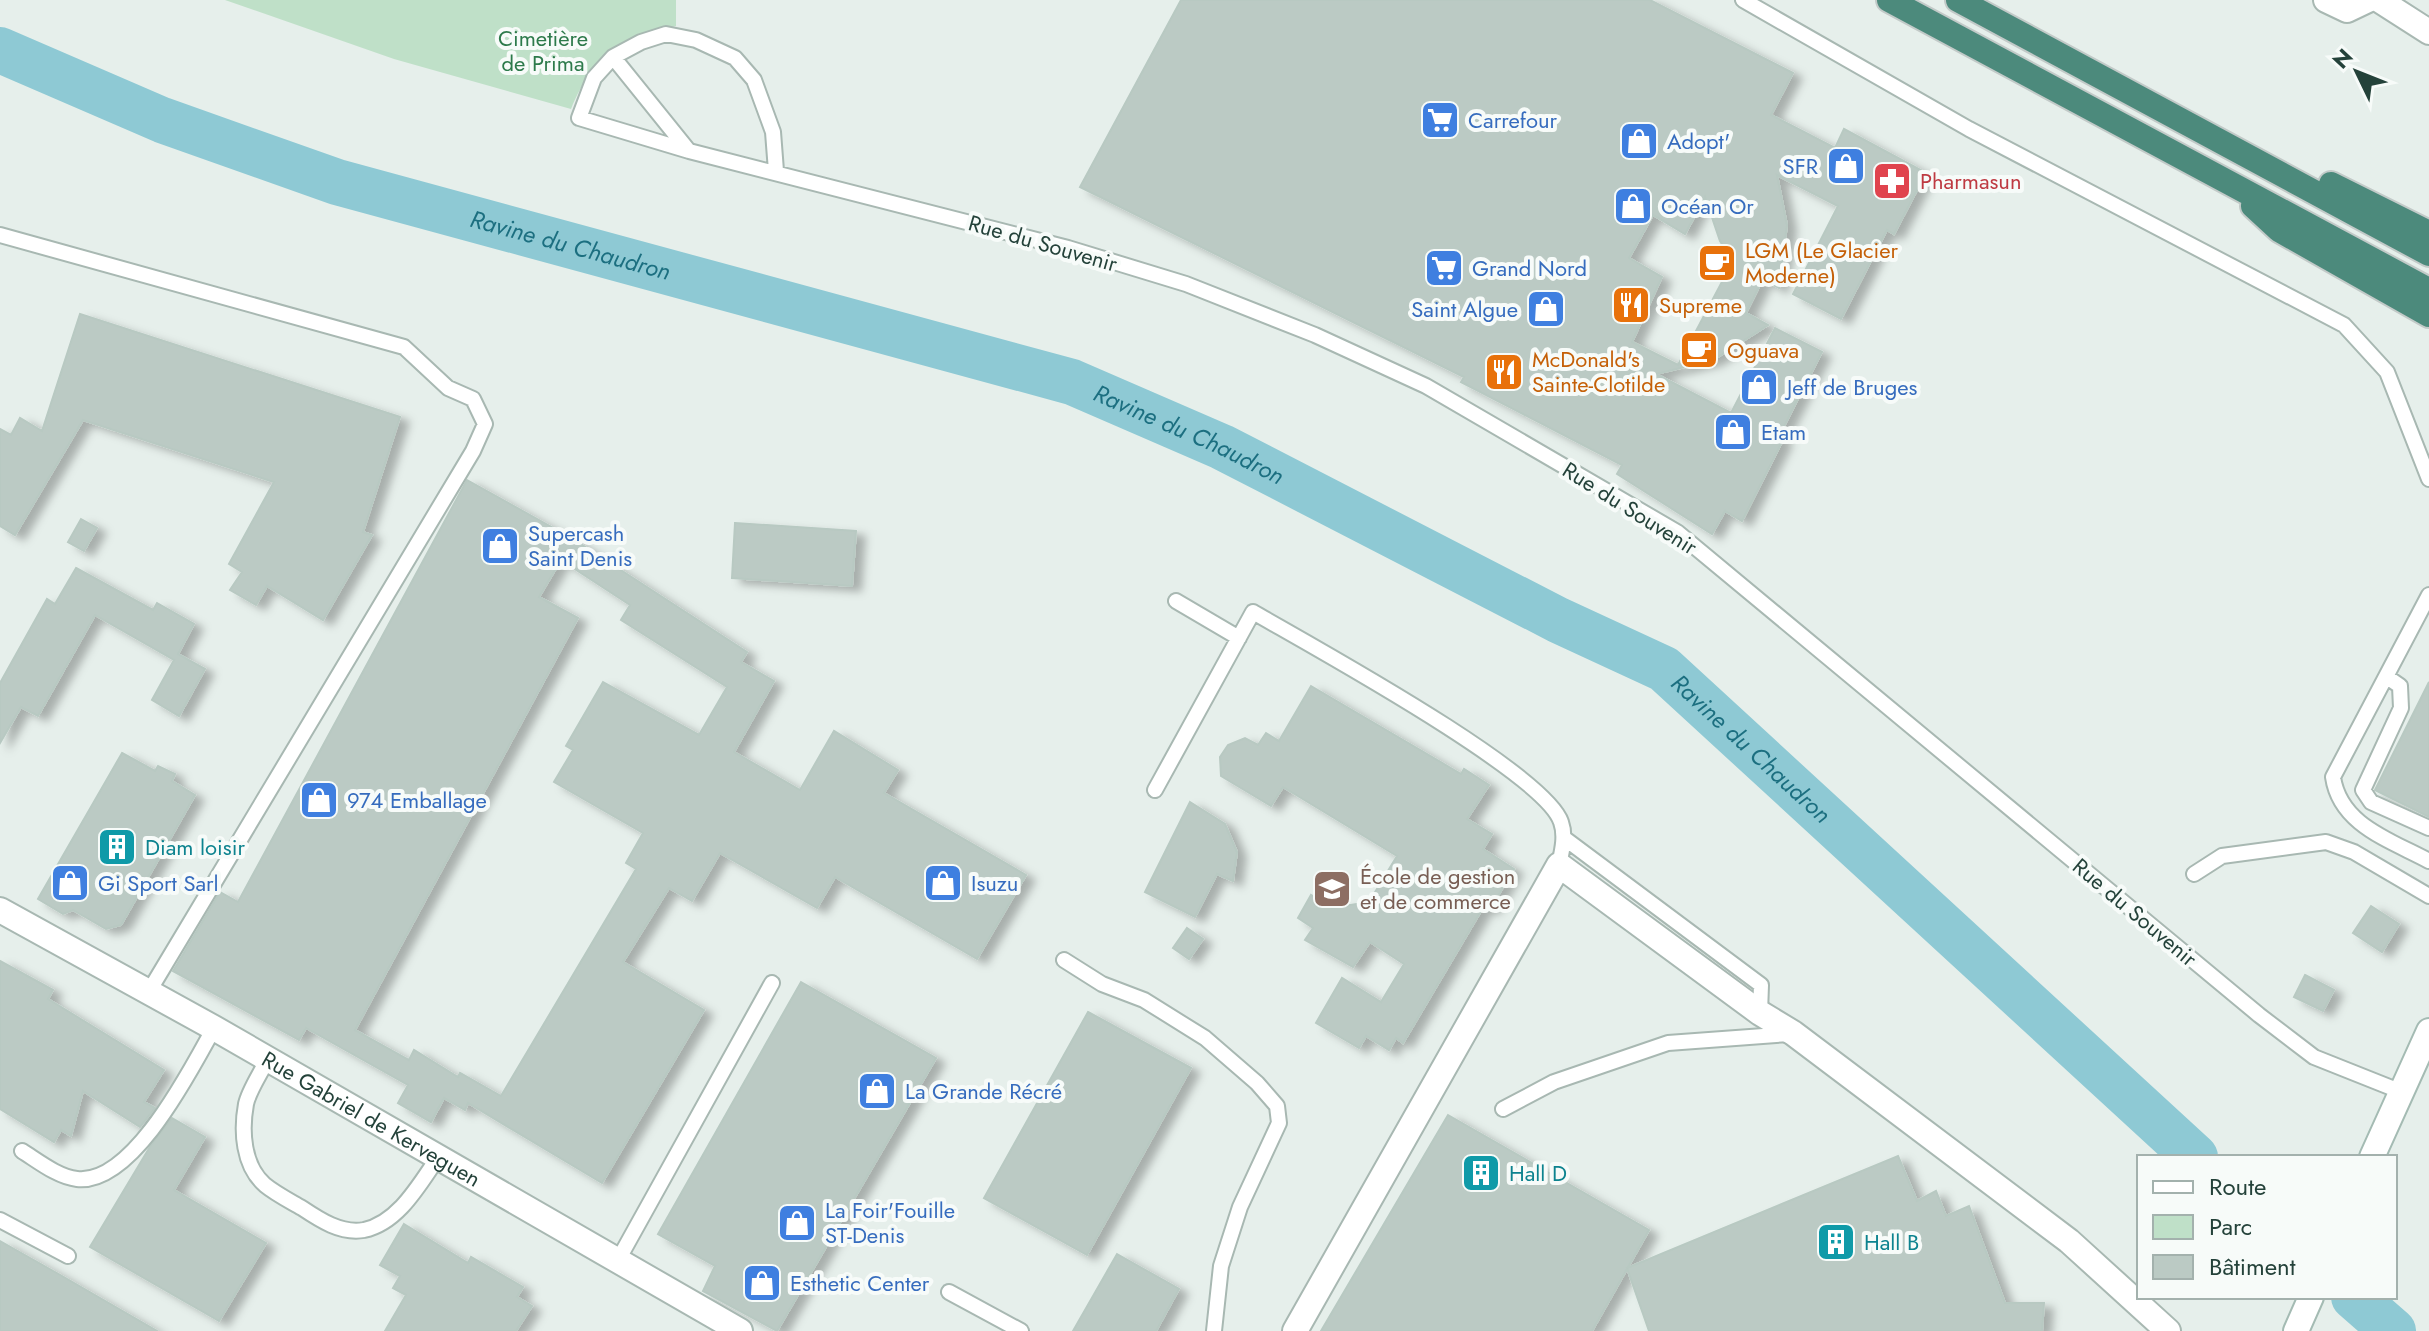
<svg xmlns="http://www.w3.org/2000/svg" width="2429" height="1331" viewBox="0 0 2429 1331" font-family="Jost,sans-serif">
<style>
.green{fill:#bfe0c8}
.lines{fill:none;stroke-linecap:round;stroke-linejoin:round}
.river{stroke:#8ec9d4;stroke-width:46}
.building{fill:#bbcac4;stroke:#b8c9c2;stroke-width:2;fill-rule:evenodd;filter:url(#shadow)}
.service-casing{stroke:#a8b8b2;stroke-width:18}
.minor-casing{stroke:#a8b8b2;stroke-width:28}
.secondary-casing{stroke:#a4bbb3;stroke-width:28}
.trunk-casing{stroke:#c2cac8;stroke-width:28}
.service{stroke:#fff;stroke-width:14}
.minor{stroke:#fff;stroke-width:24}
.secondary{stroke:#fff;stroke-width:24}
.trunk{stroke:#4c8a7c;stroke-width:24}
.labels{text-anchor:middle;stroke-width:8;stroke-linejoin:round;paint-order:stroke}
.park-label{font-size:22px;fill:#2d7a4b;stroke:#f7fbf9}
.shop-label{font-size:22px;fill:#366cbe;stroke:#f7fbf9;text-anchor:start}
.health-label{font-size:22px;fill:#be3a42;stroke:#f7fbf9;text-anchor:start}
.street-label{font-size:22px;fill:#24423a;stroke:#f7fbf9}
.food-label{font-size:22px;fill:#c56008;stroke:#f7fbf9;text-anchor:start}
.culture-label{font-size:22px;fill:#0d838f;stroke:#f7fbf9;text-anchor:start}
.education-label{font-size:22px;fill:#785e54;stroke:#f7fbf9;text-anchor:start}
.water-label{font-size:24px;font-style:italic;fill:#1c6f80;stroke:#f7fbf9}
</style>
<defs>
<filter id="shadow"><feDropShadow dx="9" dy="5" stdDeviation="4" flood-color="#0004"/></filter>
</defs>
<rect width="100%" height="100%" fill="#e6efeb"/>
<path class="green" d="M225 0H676V26C620 40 594 54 571 109L394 59Z"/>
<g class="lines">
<g class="river">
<path id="s1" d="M0 50 162 120 337 182 1072 382 1222 447 1558 620 1664 669 2195 1157"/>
<path d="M2354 1297 2393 1331"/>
</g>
</g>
<path class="building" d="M1181 0H1650L1793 73 1771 115 1835 148 1844 129 1926 173 1894 234 1887 230 1841 319 1793 294 1838 206 1777 175 1787 225 1779 288 1763 279 1746 313 1768 325 1713 360 1656 374 1731 413 1775 328 1822 352 1778 438 1783 440 1742 521 1725 511 1712 534 1617 474 1622 465 1461 382 1464 377 1080 187ZM1705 197 1720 241 1733 261 1678 365 1632 342 1662 277 1629 258 1653 215 1685 234Z
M80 314 400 417 363 532 372 535 323 620 267 586 256 605 230 590 242 572 229 564 274 482 83 420 15 535 0 526V429L11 435 20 418 42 431Z
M467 480 573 539 747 652 741 662 774 681 734 752 800 790 834 731 898 770 884 793 1026 875 977 959 835 877 817 908 720 853 692 901 669 888 623 962 704 1010 602 1183 468 1103 465 1110 444 1098 431 1122 398 1103 408 1085 306 1028 299 1040 173 971 220 892 238 902ZM561 560 630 605 621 620 727 687 699 735 603 682 566 746 573 750 554 782 643 833 626 863 636 869 501 1096 460 1073 458 1077 414 1050 409 1060 355 1030 578 618 539 597Z
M81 519 97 528 84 551 68 542Z
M735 523 856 531 852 586 732 578Z
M76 568 153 610 157 603 194 624 178 654 205 669 179 716 152 700 174 660 95 615 38 716 21 707 0 743V683L47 599 55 604Z
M2429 682V817L2375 790Z
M1311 686 1461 774 1464 769 1489 785 1467 819 1492 834 1483 849 1514 869 1490 909 1484 906 1403 1043 1396 1038 1389 1050 1366 1036 1359 1048 1316 1023 1342 978 1381 1002 1404 964 1370 942 1353 967 1305 940 1313 928 1298 918 1311 895 1332 908 1369 902 1397 856 1283 787 1271 806 1221 776 1220 757 1228 745 1245 738 1258 745 1266 733 1279 741Z
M122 753 155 771 158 766 175 774 172 781 195 795 121 925 106 929 73 910 63 914 38 899Z
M1190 802 1225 824 1237 852 1233 881 1217 874 1195 917 1145 892Z
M2371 906 2399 924 2382 952 2353 933Z
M1187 928 1203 939 1189 959 1173 948Z
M0 961 53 990 48 999 164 1070 144 1102 155 1108 140 1127 83 1091 71 1136 61 1130 54 1142 0 1109Z
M2305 975 2334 990 2323 1011 2294 997Z
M801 982 936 1058 777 1331 703 1291 715 1266 658 1234Z
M1088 1012 1191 1068 1087 1255 984 1198Z
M1448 1115 1649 1230 1592 1331H1321Z
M172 1118 205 1137 174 1190 266 1243 219 1321 90 1247 151 1145Z
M1898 1156 1917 1201 1936 1191 1946 1216 1969 1206 2005 1303H2044L2042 1331H1649L1627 1268Z
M404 1224 468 1263 471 1257 523 1287 517 1297 532 1306 516 1331H385L406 1295 393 1288 400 1276 380 1265Z
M0 1241 62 1276 157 1331H0Z
M1117 1254 1179 1289 1156 1331H1073Z"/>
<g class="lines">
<g class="service-casing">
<path id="service" d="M1743 0 1969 129 2344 325 2387 372 2429 479
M613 57 688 150
M776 171 773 132 754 80 735 58 696 40 666 34 641 42 613 57 594 78 579 118 689 151 1068 248 1186 284 1315 335 1426 386 1677 532 2259 1015 2314 1057 2402 1092
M0 235 404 347 448 388 473 399 485 424 473 451 148 993
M2429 595 2333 777C2340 825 2390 840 2429 861
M1176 601 1239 638
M2387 677 2400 686 2401 708 2363 790 2371 802 2429 828
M1155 790 1253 612C1308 644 1545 773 1561 822 1566 836 1562 851 1559 865
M1564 838 1761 985 1760 1013
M2194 874 2222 856 2326 842 2354 852 2429 896
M1064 960 1102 984 1144 1000 1205 1038 1257 1083 1277 1106 1279 1123 1240 1207 1221 1266 1214 1331
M267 1060C261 1073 249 1090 246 1104 241 1131 243 1166 265 1185 276 1194 290 1201 302 1208 320 1220 341 1234 364 1230 398 1223 419 1185 437 1159
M1503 1109 1554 1082 1668 1043 1789 1034
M22 1151C38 1161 58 1177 77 1179 133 1185 191 1069 214 1028
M0 1220 68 1256
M617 1262 772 983
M949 1292 1021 1331"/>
</g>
<g class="minor-casing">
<g id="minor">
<path d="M2326 0 2347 10 2368 0"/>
<path d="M2379 0 2429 32"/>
<path id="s2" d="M0 910 214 1028 740 1331"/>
<path d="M1295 1331 1559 865 1760 1013 1793 1033 2069 1241 2168 1331"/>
</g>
</g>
<g class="secondary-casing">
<path id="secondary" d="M2372 1157 2429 1031
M2296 1331 2311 1297"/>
</g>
<g class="trunk-casing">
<path id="trunk" d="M1889 0 2429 290
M1958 0 2429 254
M2331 184 2429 233
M2253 206 2279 230 2429 315"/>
</g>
<use href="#service" class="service"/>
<use href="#minor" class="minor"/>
<use href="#secondary" class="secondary"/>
<use href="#trunk" class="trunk"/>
</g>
<defs>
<g id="supermarket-square" transform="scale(2)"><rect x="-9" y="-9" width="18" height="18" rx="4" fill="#3f7fe0" stroke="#f7fbf9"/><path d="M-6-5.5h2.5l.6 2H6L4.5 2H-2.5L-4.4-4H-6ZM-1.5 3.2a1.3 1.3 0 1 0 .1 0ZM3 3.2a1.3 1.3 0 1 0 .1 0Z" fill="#fff"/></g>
<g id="shop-square" transform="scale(2)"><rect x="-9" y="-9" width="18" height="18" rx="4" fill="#3f7fe0" stroke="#f7fbf9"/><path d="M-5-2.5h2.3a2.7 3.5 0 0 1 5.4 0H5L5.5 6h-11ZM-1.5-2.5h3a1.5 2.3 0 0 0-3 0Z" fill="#fff"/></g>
<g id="pharmacy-square" transform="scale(2)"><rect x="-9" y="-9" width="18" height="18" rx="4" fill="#e0444e" stroke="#f7fbf9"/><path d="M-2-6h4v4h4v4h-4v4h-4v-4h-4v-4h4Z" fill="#fff"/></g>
<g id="cafe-square" transform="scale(2)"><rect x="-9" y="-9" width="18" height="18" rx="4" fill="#e8710a" stroke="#f7fbf9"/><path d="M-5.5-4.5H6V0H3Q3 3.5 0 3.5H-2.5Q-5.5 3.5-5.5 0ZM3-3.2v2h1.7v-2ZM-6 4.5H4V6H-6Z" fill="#fff"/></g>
<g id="restaurant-square" transform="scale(2)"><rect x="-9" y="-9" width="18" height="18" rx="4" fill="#e8710a" stroke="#f7fbf9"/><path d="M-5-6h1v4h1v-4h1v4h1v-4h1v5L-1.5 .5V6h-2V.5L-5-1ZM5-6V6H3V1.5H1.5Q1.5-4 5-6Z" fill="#fff"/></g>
<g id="building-square" transform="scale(2)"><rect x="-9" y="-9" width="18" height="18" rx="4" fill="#0f9aa8" stroke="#f7fbf9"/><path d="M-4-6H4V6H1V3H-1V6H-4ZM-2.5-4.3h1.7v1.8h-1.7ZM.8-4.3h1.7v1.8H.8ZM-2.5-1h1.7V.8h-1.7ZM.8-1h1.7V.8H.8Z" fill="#fff"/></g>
<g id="university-square" transform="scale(2)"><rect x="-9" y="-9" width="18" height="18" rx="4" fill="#8d6e63" stroke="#f7fbf9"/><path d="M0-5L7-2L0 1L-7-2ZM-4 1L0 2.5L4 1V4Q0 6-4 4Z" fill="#fff"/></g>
</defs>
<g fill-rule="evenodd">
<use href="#supermarket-square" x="1440" y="120"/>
<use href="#shop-square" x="1639" y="141"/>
<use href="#shop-square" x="1846" y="166"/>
<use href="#pharmacy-square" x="1892" y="181"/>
<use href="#shop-square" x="1633" y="206"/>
<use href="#cafe-square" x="1717" y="263"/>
<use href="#supermarket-square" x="1444" y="268"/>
<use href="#restaurant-square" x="1631" y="305"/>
<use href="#shop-square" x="1546" y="309"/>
<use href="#cafe-square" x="1699" y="350"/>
<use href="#restaurant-square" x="1504" y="372"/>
<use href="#shop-square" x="1759" y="387"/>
<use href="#shop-square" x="1733" y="432"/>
<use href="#shop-square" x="500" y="546"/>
<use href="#shop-square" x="319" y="800"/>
<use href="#building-square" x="117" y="847"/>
<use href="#shop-square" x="70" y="883"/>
<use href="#shop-square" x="943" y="883"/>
<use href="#university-square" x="1332" y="889"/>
<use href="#shop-square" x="877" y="1091"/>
<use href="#building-square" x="1481" y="1173"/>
<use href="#shop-square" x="797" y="1223"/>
<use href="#building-square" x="1836" y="1242"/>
<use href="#shop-square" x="762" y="1283"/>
</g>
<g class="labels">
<g class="park-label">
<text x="543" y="46">Cimetière<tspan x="543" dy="25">de Prima</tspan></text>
</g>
<g class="shop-label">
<text x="1468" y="128">Carrefour</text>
<text x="1667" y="149">Adopt'</text>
<text x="1818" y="174" text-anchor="end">SFR</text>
<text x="1661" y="214">Océan Or</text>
<text x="1472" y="276">Grand Nord</text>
<text x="1518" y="317" text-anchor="end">Saint Algue</text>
<text x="1787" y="395">Jeff de Bruges</text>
<text x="1761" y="440">Etam</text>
<text x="528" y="541">Supercash<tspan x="528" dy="25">Saint Denis</tspan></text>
<text x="347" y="808">974 Emballage</text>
<text x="98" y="891">Gi Sport Sarl</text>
<text x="971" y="891">Isuzu</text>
<text x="905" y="1099">La Grande Récré</text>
<text x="825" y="1218">La Foir'Fouille<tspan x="825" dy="25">ST-Denis</tspan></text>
<text x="790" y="1291">Esthetic Center</text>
</g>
<g class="health-label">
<text x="1920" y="189">Pharmasun</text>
</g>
<g class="street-label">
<text transform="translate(1043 243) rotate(16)" y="8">Rue du Souvenir</text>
<text transform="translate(1630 508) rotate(32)" y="8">Rue du Souvenir</text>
<text transform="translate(2135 912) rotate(40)" y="8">Rue du Souvenir</text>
<text dy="8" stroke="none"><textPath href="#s2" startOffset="426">Rue Gabriel de Kerveguen</textPath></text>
</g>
<g class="food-label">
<text x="1745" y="258">LGM (Le Glacier<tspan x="1745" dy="25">Moderne)</tspan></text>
<text x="1659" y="313">Supreme</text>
<text x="1727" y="358">Oguava</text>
<text x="1532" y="367">McDonald's<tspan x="1532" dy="25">Sainte-Clotilde</tspan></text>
</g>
<g class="culture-label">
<text x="145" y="855">Diam loisir</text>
<text x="1509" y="1181">Hall D</text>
<text x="1864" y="1250">Hall B</text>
</g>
<g class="education-label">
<text x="1360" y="884">École de gestion<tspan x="1360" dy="25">et de commerce</tspan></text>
</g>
<g class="water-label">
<text dy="8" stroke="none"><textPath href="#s1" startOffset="604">Ravine du Chaudron</textPath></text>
<text dy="8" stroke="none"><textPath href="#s1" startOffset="1252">Ravine du Chaudron</textPath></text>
<text dy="8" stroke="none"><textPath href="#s1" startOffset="1900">Ravine du Chaudron</textPath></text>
</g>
</g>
<rect x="2137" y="1155" width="260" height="144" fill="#f7fbf9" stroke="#a3b1ad" stroke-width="2"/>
<rect x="2153" y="1181" width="40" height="12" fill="#ffffff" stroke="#a3b1ad" stroke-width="2"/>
<text x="2209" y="1195" font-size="24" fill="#24423a">Route</text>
<rect x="2153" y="1215" width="40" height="24" fill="#bfe0c8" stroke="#a3b1ad" stroke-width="2"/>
<text x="2209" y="1235" font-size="24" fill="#24423a">Parc</text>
<rect x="2153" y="1255" width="40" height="24" fill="#bbcac4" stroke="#a3b1ad" stroke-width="2"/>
<text x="2209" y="1275" font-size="24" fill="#24423a">Bâtiment</text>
<g transform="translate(2357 72) rotate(313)" stroke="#f7fbf9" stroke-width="6" paint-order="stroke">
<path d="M0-6L14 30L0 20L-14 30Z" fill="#24423a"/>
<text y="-12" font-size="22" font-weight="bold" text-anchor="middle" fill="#24423a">N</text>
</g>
</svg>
